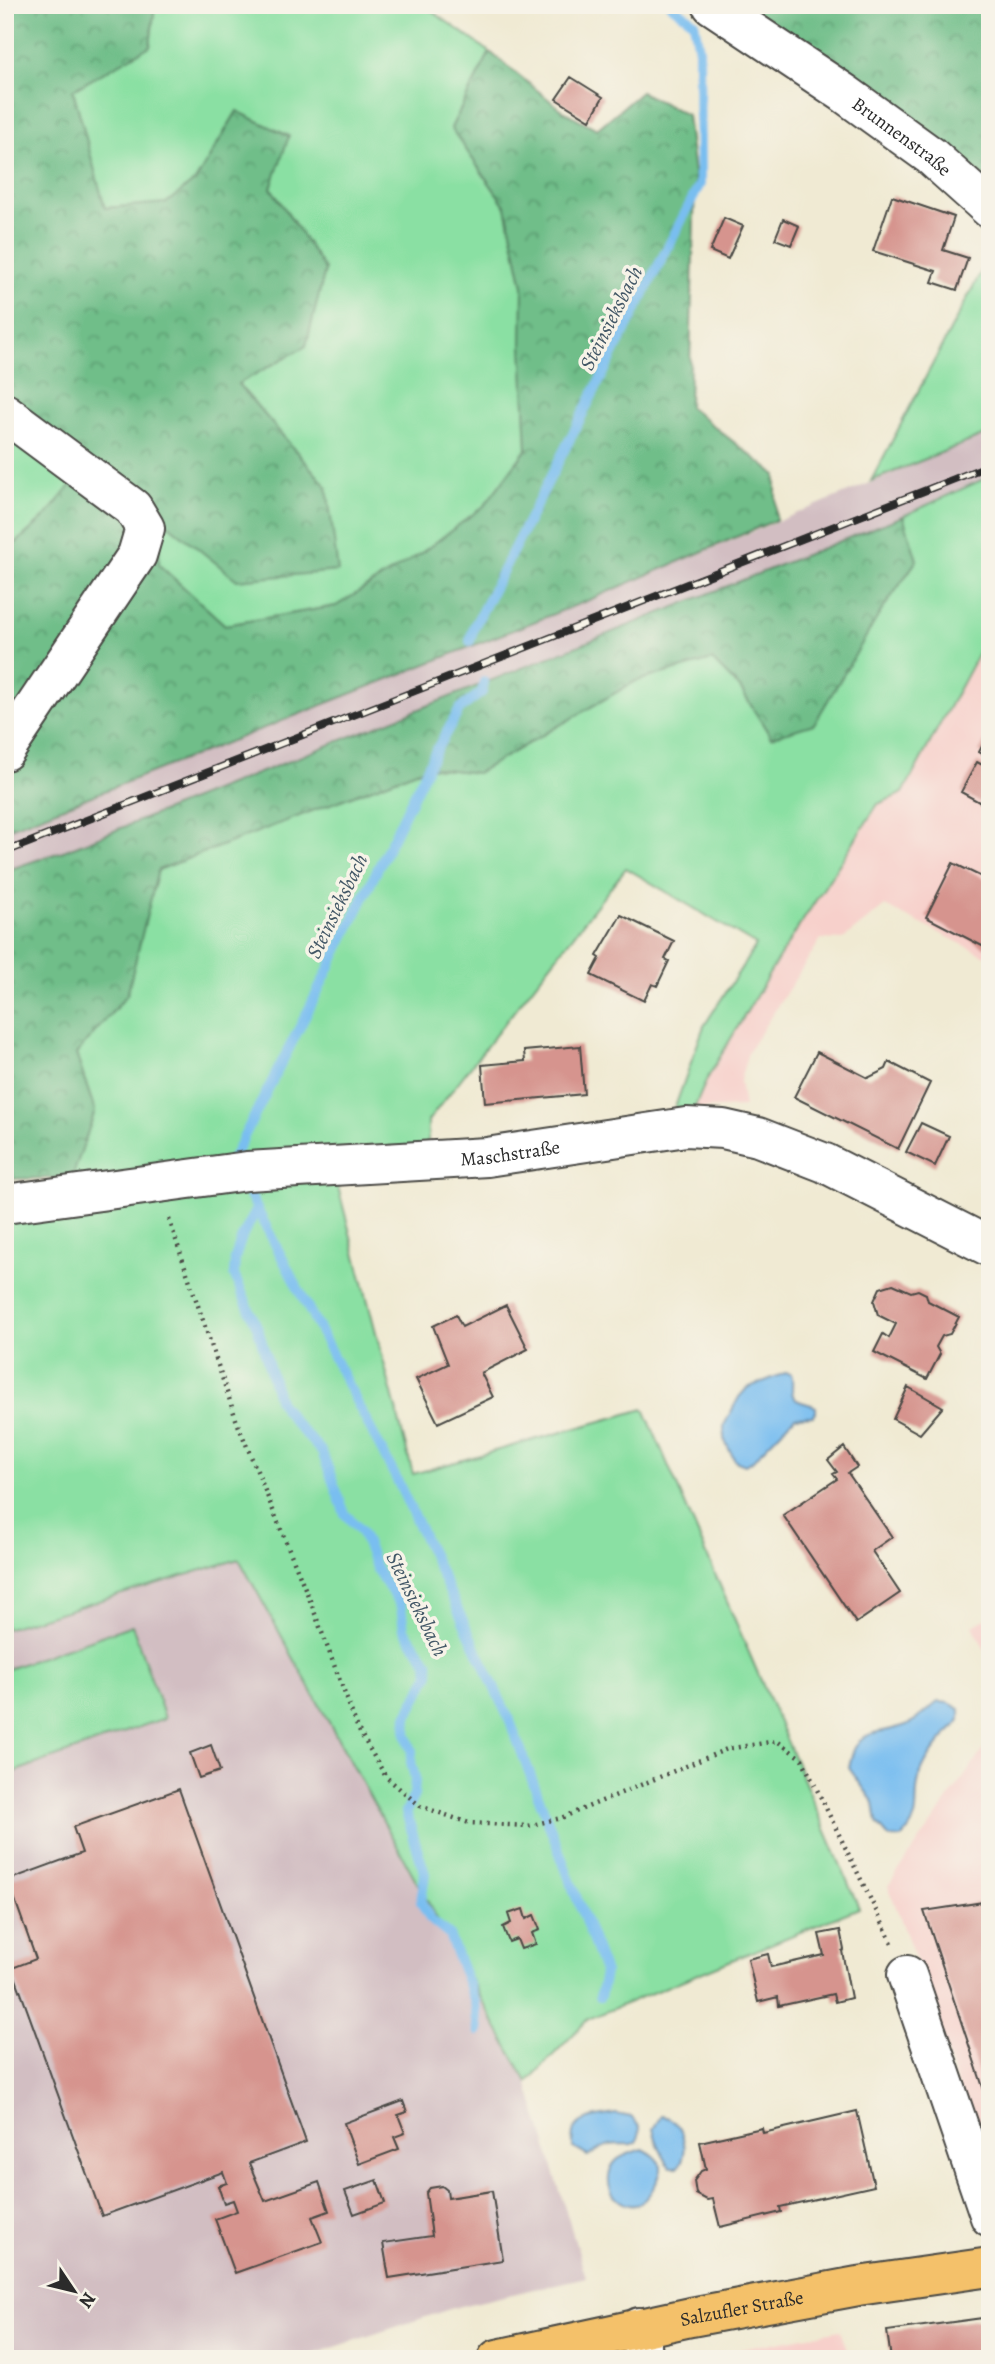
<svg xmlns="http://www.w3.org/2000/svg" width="995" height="2364" viewBox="0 0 995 2364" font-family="Alegreya,serif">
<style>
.built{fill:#f7d0cb}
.industrial{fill:#d2bec2}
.green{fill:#8ae0a3;stroke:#5a8667;stroke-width:2}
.forest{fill:url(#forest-crowns);stroke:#4d745a;stroke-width:2}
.water{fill:#79bef0;stroke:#52748e;stroke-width:2}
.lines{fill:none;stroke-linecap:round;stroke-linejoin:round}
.stream{stroke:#79bef0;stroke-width:10}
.building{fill:#d6948e}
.minor-casing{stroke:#494844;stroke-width:42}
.major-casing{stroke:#494844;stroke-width:42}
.path{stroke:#494844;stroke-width:4.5;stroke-dasharray:2 5;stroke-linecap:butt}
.minor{stroke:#fff;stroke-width:38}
.major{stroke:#f4c16a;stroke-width:38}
.rail-casing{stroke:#2b2b2b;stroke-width:8}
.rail{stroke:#f7f3e8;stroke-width:5;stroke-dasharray:16;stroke-linecap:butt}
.labels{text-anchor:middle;stroke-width:7;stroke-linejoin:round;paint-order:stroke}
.street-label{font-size:19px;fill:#2b2b2b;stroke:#f7f3e8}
.water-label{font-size:21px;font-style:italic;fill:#425766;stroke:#f7f3e8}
</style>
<defs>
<pattern id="forest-crowns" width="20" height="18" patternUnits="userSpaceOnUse" patternTransform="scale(1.75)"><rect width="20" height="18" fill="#6fbe89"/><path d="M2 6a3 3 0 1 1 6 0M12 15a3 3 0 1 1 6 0" fill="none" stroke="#5b9b70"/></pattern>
</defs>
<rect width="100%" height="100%" fill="#f7f3e8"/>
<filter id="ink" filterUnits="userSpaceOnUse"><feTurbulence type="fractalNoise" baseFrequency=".0143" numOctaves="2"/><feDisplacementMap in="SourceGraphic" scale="14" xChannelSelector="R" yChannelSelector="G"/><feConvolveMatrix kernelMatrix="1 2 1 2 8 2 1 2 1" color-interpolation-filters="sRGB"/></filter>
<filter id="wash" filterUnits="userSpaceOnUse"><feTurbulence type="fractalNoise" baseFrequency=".00686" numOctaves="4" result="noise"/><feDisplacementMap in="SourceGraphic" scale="28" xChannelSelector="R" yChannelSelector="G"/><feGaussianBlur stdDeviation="1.57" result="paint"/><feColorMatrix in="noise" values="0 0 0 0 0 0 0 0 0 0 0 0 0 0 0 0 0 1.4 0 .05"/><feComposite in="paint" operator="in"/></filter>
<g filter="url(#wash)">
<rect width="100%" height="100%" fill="#f0ead3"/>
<path class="built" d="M990 631V958L885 906 842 940 821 939 748 1052 740 1081 744 1107 694 1109 707 1079 778 959 879 804 903 793Z
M990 1616V1660L973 1626Z
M990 1740V2185L918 1965 888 1886Z
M840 2330 850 2359H689Z"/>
<path class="industrial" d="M990 433V476L903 516 66 850 5 871V830L589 600Z
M239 1559 527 2082 586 2277 453 2308 299 2359H5V1629Z"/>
<path class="green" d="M155 5H423L490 52 451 128 506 207 523 286V357L527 448 484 506 420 554 336 606 225 625 159 565V517L327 487 237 383 306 345 325 270 271 188 288 136 237 111 196 180 166 204 104 208 73 90 150 46Z
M990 255V433L871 481Z
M5 401 89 463 45 517 5 552Z
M990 476V631L903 793 878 804 778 959 707 1079 694 1109 674 1110 704 1026 756 945 626 868 428 1121V1148L332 1164 413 1474 644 1409 859 1908 588 2019 527 2082 239 1559 5 1629V1213L46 1206 95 1111 76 1054 122 1001 158 870 427 767 477 773 636 681 712 660 740 688 771 737 880 613 917 560 903 516Z
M132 1625 165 1718 5 1775V1670Z"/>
<path class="forest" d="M5 5H155L150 46 73 90 105 208 166 203 196 180 237 111 289 136 271 188 325 270 306 346 238 384 327 487 338 571 237 580 160 518 159 565 225 625 336 606 420 554 484 506 527 449 522 345 523 286 506 207 451 128 490 52 563 111 597 129 641 92 687 115 695 181 689 407 776 475V520L589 600 5 830V553L45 517 89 463 5 401Z
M740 5H990V181L738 9Z
M903 516 917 560 880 613 814 724 771 737 740 688 712 660 636 681 477 773 427 767 158 870 127 995 76 1054 95 1111 72 1178 5 1179V871L66 850Z"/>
<path class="water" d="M785 1373 791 1374C795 1383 787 1396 799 1401 805 1404 810 1403 816 1407V1412L813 1416 795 1417 751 1462 745 1465 735 1461 724 1439V1425L739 1397 747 1388Z
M938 1702 949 1703 960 1709V1720C946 1736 929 1752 921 1773 910 1802 926 1812 902 1838L889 1837 877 1823 874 1803 849 1768C856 1726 873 1737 906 1725 919 1720 927 1710 938 1702Z
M616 2114 631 2117 640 2127C639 2153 626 2141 610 2145 602 2147 595 2152 588 2156L574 2148C565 2117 596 2117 616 2114Z
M661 2116C684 2118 691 2153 678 2167H671C663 2159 656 2141 653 2129Z
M643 2149C649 2152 657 2156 660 2163 663 2170 659 2176 656 2183 647 2201 634 2215 615 2197 610 2191 608 2185 609 2177 611 2156 627 2155 643 2149Z"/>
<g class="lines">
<path class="stream" d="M470 641 474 627 700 184 699 50 694 22 671 5
M234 1156 309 1009 435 752 460 709 482 692 484 682
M245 1185 257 1209 242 1237 235 1258 234 1275 258 1329 279 1401 294 1422 322 1452 345 1514 361 1531 377 1570 401 1606 404 1630 428 1662 429 1675 407 1716 406 1734 412 1751 411 1762 415 1778 414 1795 406 1812 425 1874 421 1902 430 1919 449 1935 475 2002 478 2031
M257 1209 397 1480 510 1721 605 1973 600 1997"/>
</g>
<g id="blocks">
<path class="building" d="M571 77 603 97 590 120 556 99Z
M892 196 954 217 943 250 968 258 957 290 932 282 936 271 873 251Z
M724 218 743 226 728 259 710 251Z
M783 219 799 226 791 245 775 239Z
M990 731V758L979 752Z
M977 762 990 769V808L961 792Z
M953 863 990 881V950L926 917Z
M621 915 674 941 665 959 669 961 657 986 652 984 644 1001 591 975 600 958 597 956Z
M580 1046 584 1094 485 1103 482 1065 525 1061 524 1051Z
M817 1052 868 1078 886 1069 889 1062 930 1083 898 1149 794 1097Z
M921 1123 949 1136 935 1166 906 1152Z
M893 1284 911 1292 918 1290 926 1294 928 1301 959 1317 950 1334 942 1336 936 1347 940 1354 927 1379 874 1352 883 1334 889 1338 896 1324 878 1315 874 1301 880 1288Z
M506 1305 528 1349 481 1373 493 1397 438 1423 416 1379 448 1364 433 1326 456 1315 462 1327Z
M908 1387 943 1407 920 1434 893 1419Z
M844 1447 857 1467 848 1473 892 1537 872 1551 900 1593 856 1623 783 1515 837 1479 833 1474 837 1472 828 1460Z
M211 1745 220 1771 199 1778 190 1753Z
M179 1789 306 2142 249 2163 265 2201 319 2182 329 2211 312 2217 322 2242 235 2273 215 2219 237 2211 233 2200 224 2203 218 2186 227 2183 223 2172 102 2216 12 1968 36 1959 8 1880 82 1853 73 1827Z
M990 1901V2105H989L924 1911Z
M523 1909 526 1919 534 1915 540 1930 532 1933 536 1944 521 1949 517 1939 509 1942 503 1927 511 1923 508 1914Z
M840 1930 844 1950 842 1951 851 1998 835 2002 833 1994 779 2006 778 1997 758 2002 748 1959 768 1954 771 1967 824 1955 819 1934Z
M403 2101 407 2112 398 2115 405 2133 394 2137 399 2149 359 2164 344 2123Z
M857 2111 874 2186 780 2207 781 2212 720 2227 713 2199 707 2200 696 2194 694 2181 701 2171 706 2169 700 2142 762 2128 763 2133Z
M377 2180 385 2203 354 2214 345 2191Z
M442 2186 447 2190 448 2198 492 2191 503 2260 389 2278 383 2243 432 2236 426 2193 430 2188Z
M990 2317V2359H891L887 2331Z"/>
</g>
</g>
<g filter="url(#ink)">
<use href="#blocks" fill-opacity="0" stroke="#494844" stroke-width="2"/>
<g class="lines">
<g class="minor-casing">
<g id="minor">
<path id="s1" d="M712 5 844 93 931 156 990 209"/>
<path d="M5 413 133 508 145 528 137 555 5 751"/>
<path id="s2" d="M5 1204 247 1171 487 1157 686 1127 723 1129 758 1137 825 1163 990 1247"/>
<path d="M907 1975 990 2217"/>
<path d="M639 2327 644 2359"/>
</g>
</g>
<g class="major-casing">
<g id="major">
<path id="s3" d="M497 2359 691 2317 858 2286 990 2267"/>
</g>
</g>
<path class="path" d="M169 1219 237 1422 311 1603 358 1729 386 1777 420 1806 469 1823 528 1826 561 1818 727 1749 777 1741 802 1759 892 1943"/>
<use href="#minor" class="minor"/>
<use href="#major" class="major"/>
<g class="rail-casing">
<path id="rail" d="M5 852 990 465"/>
</g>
<use href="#rail" class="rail"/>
</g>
</g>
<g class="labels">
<g class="street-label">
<text dy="7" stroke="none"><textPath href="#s1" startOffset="231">Brunnenstraße</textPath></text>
<text dy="7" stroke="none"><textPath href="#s2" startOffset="508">Maschstraße</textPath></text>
<text dy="7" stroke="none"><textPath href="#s3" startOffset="250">Salzufler Straße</textPath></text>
</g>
<g class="water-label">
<text transform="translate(611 318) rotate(-63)" y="7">Steinsieksbach</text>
<text transform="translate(337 906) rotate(-64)" y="7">Steinsieksbach</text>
<text transform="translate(417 1604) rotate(64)" y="7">Steinsieksbach</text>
</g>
</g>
<rect width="995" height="2364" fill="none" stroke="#f7f3e8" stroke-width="28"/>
<g transform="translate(74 2291) rotate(125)" stroke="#f7f3e8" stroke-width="5" paint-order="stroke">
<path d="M0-5L12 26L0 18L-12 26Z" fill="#2b2b2b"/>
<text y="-10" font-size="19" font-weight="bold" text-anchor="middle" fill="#2b2b2b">N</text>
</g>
</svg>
